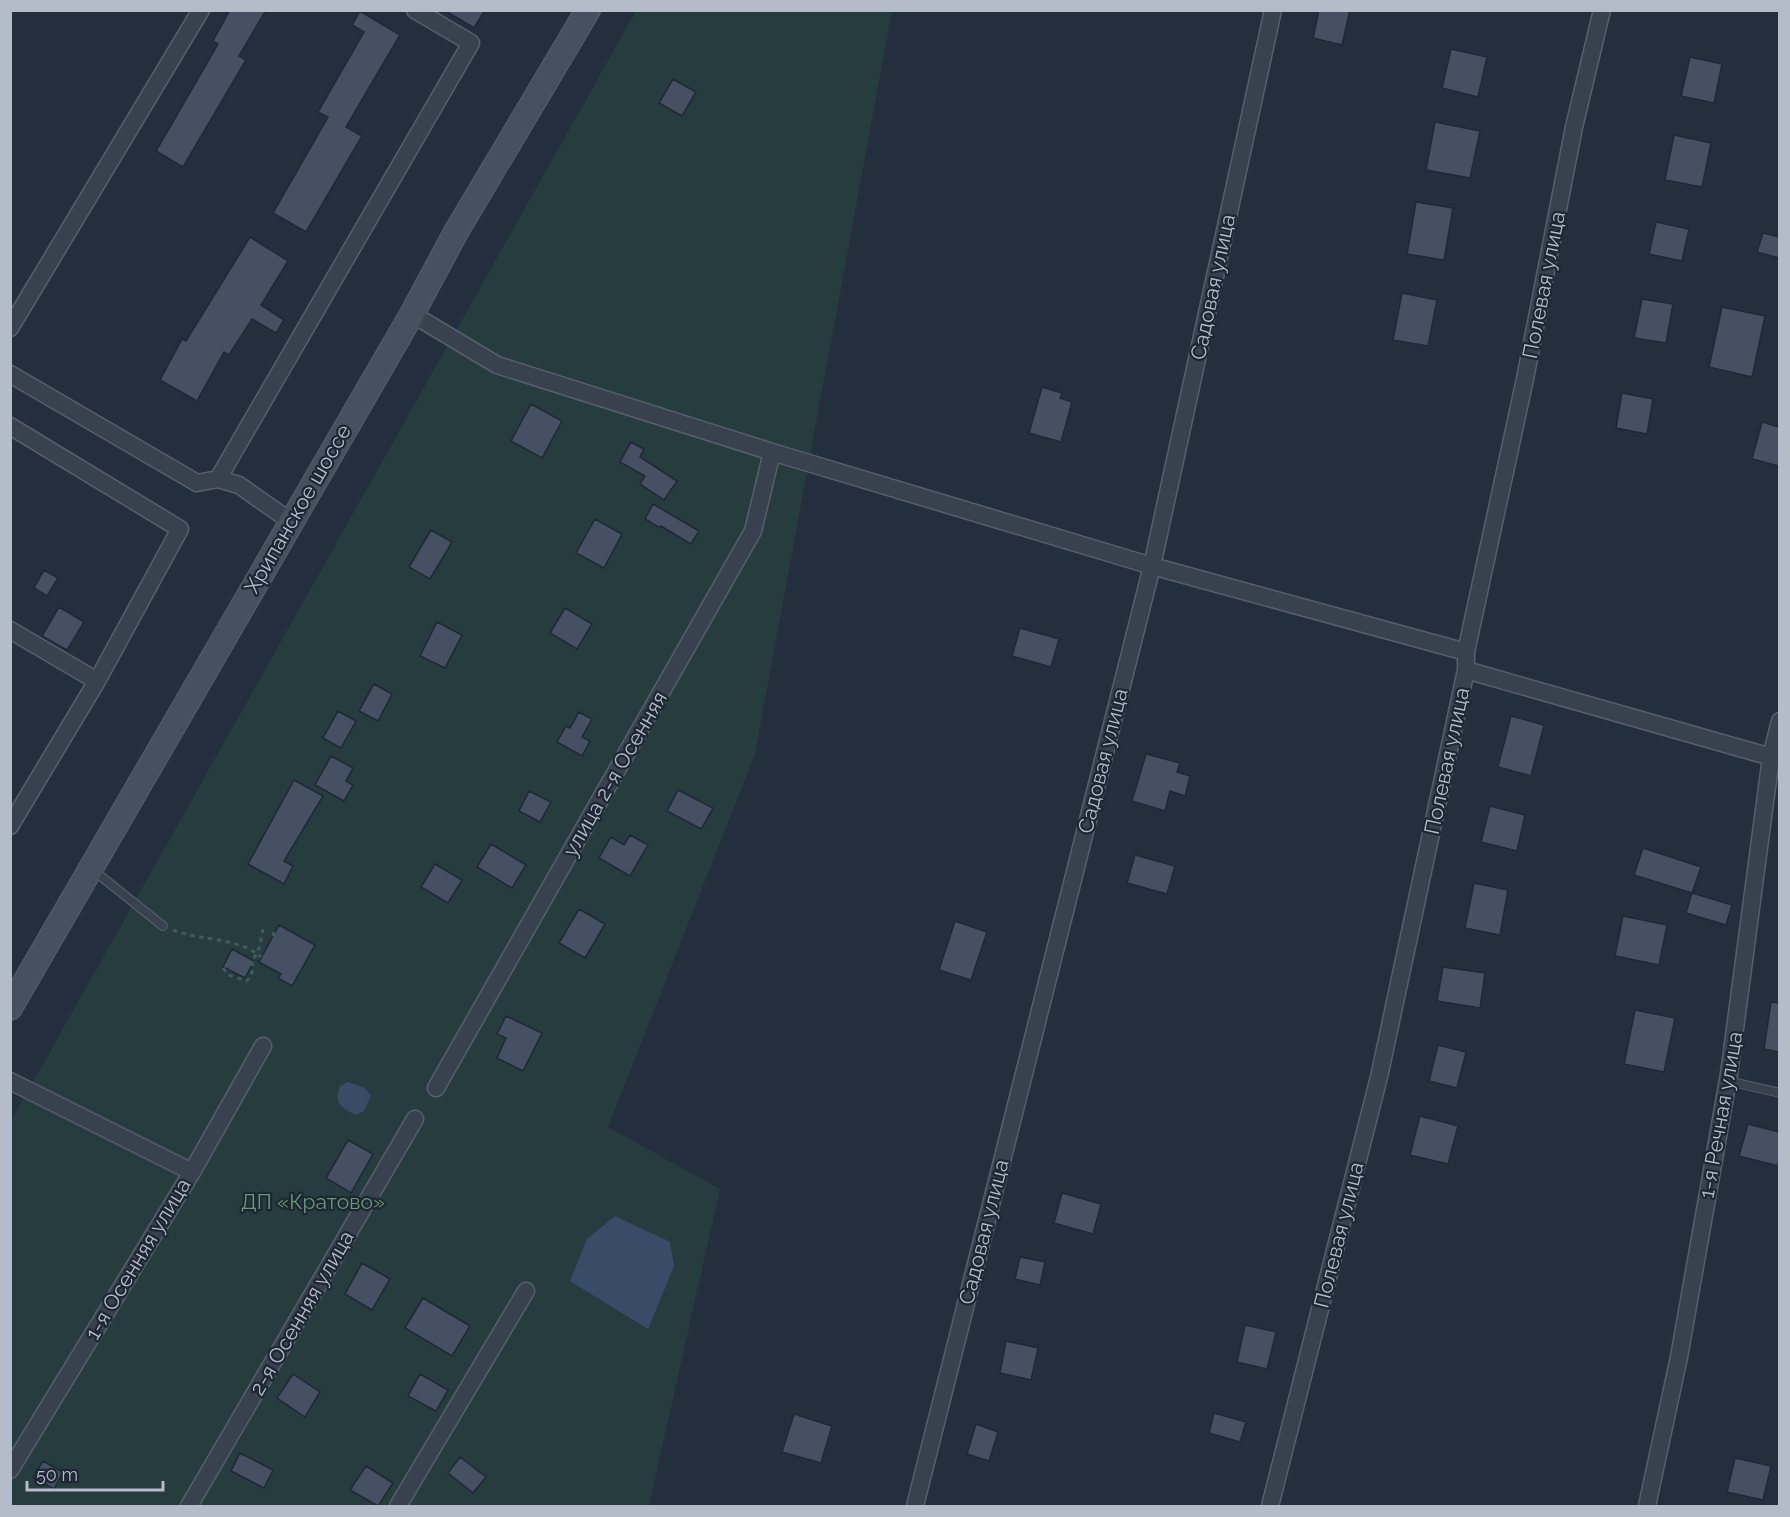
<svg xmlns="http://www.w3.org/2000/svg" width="1790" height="1517" viewBox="0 0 1790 1517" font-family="Raleway,sans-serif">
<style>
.green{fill:#263c3f}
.water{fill:#394c67}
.building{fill:#455162;stroke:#1f2835;stroke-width:1.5}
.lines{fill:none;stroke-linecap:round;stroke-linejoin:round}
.lane-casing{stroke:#565f6c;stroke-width:10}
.street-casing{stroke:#565f6c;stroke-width:19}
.secondary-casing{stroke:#565f6c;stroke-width:26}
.path{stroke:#44595c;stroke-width:3;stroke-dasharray:4.5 4.5;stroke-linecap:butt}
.lane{stroke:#38414e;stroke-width:8}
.street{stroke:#38414e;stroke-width:16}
.secondary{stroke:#465061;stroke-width:24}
.labels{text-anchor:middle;stroke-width:4.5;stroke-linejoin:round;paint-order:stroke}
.street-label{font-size:21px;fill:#b4bcc9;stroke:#1d2633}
.park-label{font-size:21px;fill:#6b9a76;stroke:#1d2633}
</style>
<rect width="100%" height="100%" fill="#242f3e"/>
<path class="green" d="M636 11H892L755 754 608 1127 720 1189 649 1506H11V1121Z"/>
<path class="water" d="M348 1082 365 1088 371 1096 364 1111 356 1115C340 1107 334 1104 340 1086Z
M615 1216 670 1242 674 1266 648 1329 570 1281 587 1239Z"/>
<path class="building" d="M230 10H266L239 56 246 60 183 167 156 151 218 44 213 41Z
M444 10H485L474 28Z
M1319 10H1350L1342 45 1313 38Z
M360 11 400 35 346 127 362 136 306 232 273 213 328 117 318 112 364 32 352 25Z
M1451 49 1487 57 1478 97 1442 88Z
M1690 57 1722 64 1714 103 1681 96Z
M673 79 696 92 682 116 659 103Z
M1435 122 1480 131 1470 178 1426 170Z
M1674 135 1711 143 1702 187 1665 180Z
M1416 202 1453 208 1444 260 1407 254Z
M1656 222 1689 229 1682 261 1649 254Z
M1763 233 1779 237V258L1757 252Z
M250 237 288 261 261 305 284 320 276 333 252 319 229 355 224 352 197 401 160 380 182 339 186 341Z
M1402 293 1437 300 1428 346 1393 340Z
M1642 299 1673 304 1666 343 1634 338Z
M1722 307 1765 316 1752 377 1709 367Z
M1042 387 1062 393 1060 398 1072 402 1061 442 1029 433Z
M1622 393 1653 399 1647 434 1616 428Z
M531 404 562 421 542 458 511 441Z
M1762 422 1779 427V466L1752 459Z
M631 442 644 449 640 457 677 481 664 500 640 484 645 476 620 462Z
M653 504 699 531 691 544 661 526 660 528 645 519Z
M595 519 622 534 604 568 576 553Z
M431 530 452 542 430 579 409 567Z
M44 570 58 578 47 596 34 588Z
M59 607 84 622 67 650 42 636Z
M565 608 592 624 577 649 550 633Z
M437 622 462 635 445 668 420 656Z
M1020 628 1059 639 1051 667 1012 656Z
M374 684 392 694 378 721 359 711Z
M338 711 356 721 341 748 323 738Z
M579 712 592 719 582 737 590 741 582 756 557 742 566 726 570 728Z
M1511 716 1544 725 1531 776 1498 767Z
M1146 754 1180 763 1177 772 1190 776 1185 796 1170 791 1165 811 1132 801Z
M331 756 353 768 346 781 353 785 344 801 315 785Z
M294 780 323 796 284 861 293 866 284 884 248 864Z
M678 790 713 808 701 829 667 811Z
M529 791 551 802 540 822 519 811Z
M1490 806 1525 815 1517 851 1481 842Z
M630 835 648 845 630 876 599 858 611 837 624 845Z
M491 844 526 865 512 888 477 867Z
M1643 848 1701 867 1692 893 1634 875Z
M1135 855 1175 866 1167 894 1127 883Z
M435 864 462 880 448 903 421 887Z
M1474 883 1508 890 1500 935 1465 928Z
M1692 893 1732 905 1726 925 1686 913Z
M579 909 605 924 585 958 559 943Z
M1623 916 1667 925 1659 965 1615 956Z
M955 921 987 932 971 980 939 970Z
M279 925 315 945 292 986 278 978 281 974 259 962Z
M232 949 254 961 245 978 223 967Z
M1443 967 1485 973 1480 1008 1437 1001Z
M1771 1002 1779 1003V1052L1764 1049Z
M1635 1010 1675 1018 1664 1072 1624 1064Z
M506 1016 542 1033 523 1071 497 1058 506 1038 497 1034Z
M1438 1045 1466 1052 1457 1088 1429 1081Z
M1420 1116 1458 1126 1448 1164 1410 1155Z
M1748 1124 1779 1132V1158L1778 1166 1739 1156Z
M348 1140 373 1154 351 1193 326 1178Z
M1062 1193 1101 1204 1093 1234 1054 1223Z
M1020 1257 1045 1262 1040 1285 1015 1279Z
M362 1263 390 1279 372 1310 345 1294Z
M423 1298 470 1326 452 1356 405 1328Z
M1245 1325 1276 1332 1267 1369 1237 1362Z
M1006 1341 1038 1348 1031 1380 1000 1373Z
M293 1374 320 1392 305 1417 277 1398Z
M420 1374 448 1390 436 1411 408 1396Z
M1214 1413 1246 1422 1240 1442 1209 1433Z
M794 1414 832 1426 821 1463 782 1452Z
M976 1424 998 1432 989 1461 967 1454Z
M240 1453 273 1470 264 1488 231 1471Z
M460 1457 486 1477 473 1493 448 1473Z
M1735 1458 1771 1466 1763 1500 1727 1492Z
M43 1461 63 1472 54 1489 33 1477Z
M366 1466 393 1483 378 1506 350 1490Z"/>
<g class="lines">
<g class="lane-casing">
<path id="lane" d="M93 870 163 926
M1728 1081 1780 1093"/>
</g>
<g class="street-casing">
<path id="street" d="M412 314 497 365 772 452 1152 566 1466 652
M10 328 201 10
M10 374 197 483 218 479 239 485 290 521
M10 426 180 529 97 681 10 826
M218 479 471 43 415 10
M10 630 97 681
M1466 670 1771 757
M10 1081 192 1172
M436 1088 753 531 772 452
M10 1470 192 1172 263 1046
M189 1506 415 1119
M398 1506 526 1291
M915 1506 1152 566 1273 10
M1270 1506 1379 1077 1466 670V652L1525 379 1574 127 1602 10
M1647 1506 1679 1357 1729 1074 1771 757 1780 721"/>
</g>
<g class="secondary-casing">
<path id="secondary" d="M10 1008 412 314 456 232 588 10"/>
</g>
<path class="path" d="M173 930C200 941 239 937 261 957
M273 932 275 939
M246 963C260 958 260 943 263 929
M223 968 229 975 246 981 249 979 253 970 252 961"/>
<use href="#lane" class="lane"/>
<use href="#street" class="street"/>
<use href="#secondary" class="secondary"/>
</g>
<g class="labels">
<g class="street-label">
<text transform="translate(1544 285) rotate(-79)" y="7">Полевая улица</text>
<text transform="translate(1213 287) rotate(-78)" y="7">Садовая улица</text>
<text transform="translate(298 509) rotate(-60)" y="7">Хрипанское шоссе</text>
<text transform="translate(1103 761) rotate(-76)" y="7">Садовая улица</text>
<text transform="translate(1447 761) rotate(-78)" y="7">Полевая улица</text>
<text transform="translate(615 774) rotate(-60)" y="7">улица 2-я Осенняя</text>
<text transform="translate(1721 1115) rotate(-80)" y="7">1-я Речная улица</text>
<text transform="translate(984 1232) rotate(-76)" y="7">Садовая улица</text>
<text transform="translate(1339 1235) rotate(-76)" y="7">Полевая улица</text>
<text transform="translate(138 1259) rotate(-59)" y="7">1-я Осенняя улица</text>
<text transform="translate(302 1313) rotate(-60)" y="7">2-я Осенняя улица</text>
</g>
<g class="park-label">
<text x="313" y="1209">ДП «Кратово»</text>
</g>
</g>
<rect width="1790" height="1517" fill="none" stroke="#b4bcc9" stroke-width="24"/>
<path d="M27 1481v9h136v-9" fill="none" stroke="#b4bcc9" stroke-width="3"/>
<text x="36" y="1481" font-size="18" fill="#b4bcc9" stroke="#1d2633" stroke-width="4.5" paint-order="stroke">50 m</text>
</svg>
